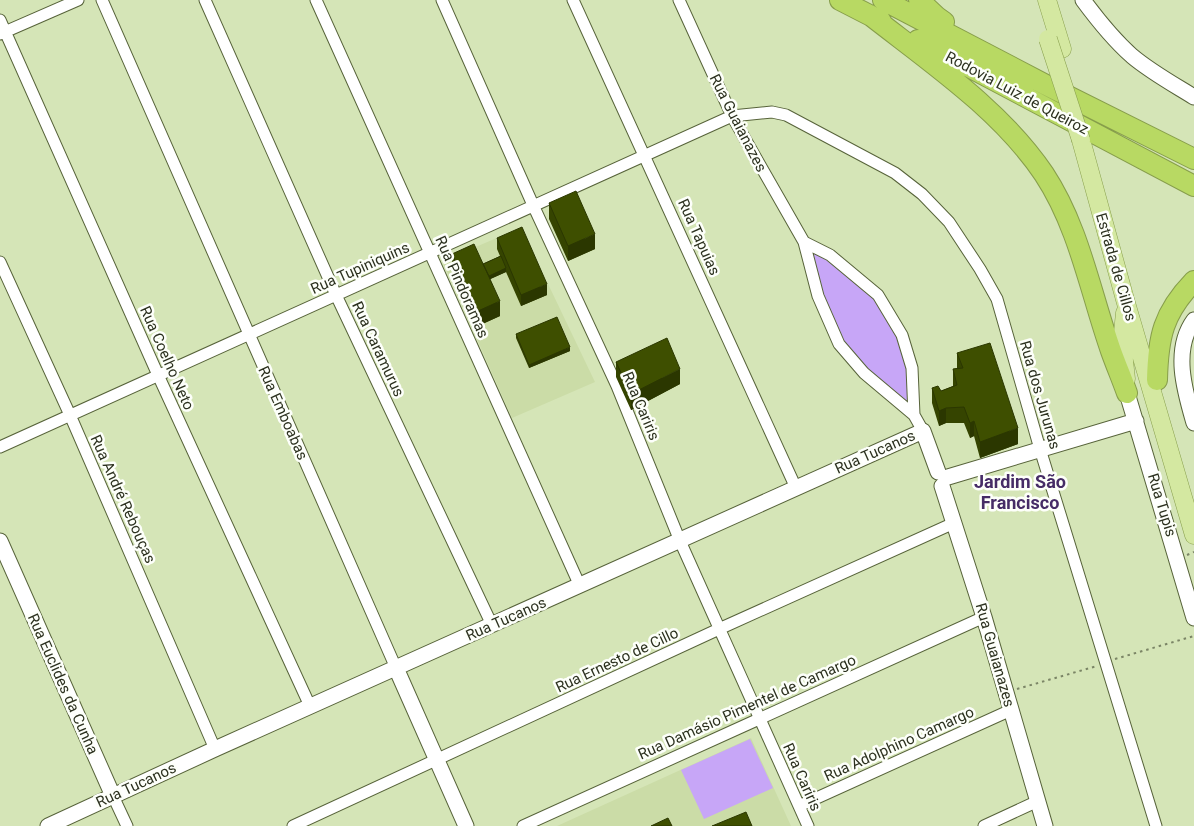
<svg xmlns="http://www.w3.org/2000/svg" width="1194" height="826" viewBox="0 0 1194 826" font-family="Roboto,sans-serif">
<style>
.built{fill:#cbdca7}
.green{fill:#c7a6f7}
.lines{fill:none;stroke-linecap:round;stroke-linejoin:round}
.street-casing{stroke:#57633a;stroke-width:13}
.secondary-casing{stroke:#57633a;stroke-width:17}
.primary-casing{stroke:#879e4b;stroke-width:19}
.highway-casing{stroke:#879e4b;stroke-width:22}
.path{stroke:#7b8566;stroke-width:2;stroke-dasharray:2.5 4;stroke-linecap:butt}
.street{stroke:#fff;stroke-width:11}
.secondary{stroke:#fff;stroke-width:15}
.primary{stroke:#d4e8a1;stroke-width:18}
.highway{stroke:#b8d963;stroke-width:20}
.primary-bridge-casing{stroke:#879e4b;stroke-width:19;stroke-linecap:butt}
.primary-bridge{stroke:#d4e8a1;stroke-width:18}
.wall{fill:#354400}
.shaded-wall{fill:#2b3700}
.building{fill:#3e4f00;stroke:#2b3700}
.labels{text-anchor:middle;stroke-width:5;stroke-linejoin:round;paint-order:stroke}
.street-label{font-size:15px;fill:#2c311f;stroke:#fdfffa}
.quarter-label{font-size:18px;font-weight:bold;fill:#462c66;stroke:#fdfffa}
</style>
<rect width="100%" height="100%" fill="#d5e5b7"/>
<path class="built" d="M506 234 526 238 595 382 512 418 444 265 450 258Z
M751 738 791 826H557Z"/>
<path class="green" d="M804 242 878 295 902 335 914 415 839 344Z
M750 739 773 788 704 819 681 770Z"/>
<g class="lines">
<g class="street-casing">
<path id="street" d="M102 0 396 668
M205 0 336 295 492 625
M316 0 580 586
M442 0 533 205 617 386 680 541 808 826
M573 0 796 488
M679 0 732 116 804 242 818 296 839 344 864 373 914 415 923 431
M0 20 158 375 310 706
M0 34 78 0
M804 242 830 255 878 295 902 335 912 368 914 415
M0 262 70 415 215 749
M0 447 732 116 772 112 786 115 895 173 922 194 949 222 980 269 997 299 1040 449 1156 826
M113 796 127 826
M799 806 1011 710
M293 826 719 629 954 523
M523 826 984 617
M984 826 1038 801"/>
</g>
<g class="secondary-casing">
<path id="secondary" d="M1083 0C1097 19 1114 40 1132 56 1151 72 1173 84 1194 97
M1194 320C1172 350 1185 392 1194 423
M1127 393 1194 618
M948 477 1136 421
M942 486 984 617 1045 826
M0 541 113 796
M396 668 466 826
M48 826 215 749 923 431 938 472"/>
</g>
<g class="primary-casing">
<path id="primary" d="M1047 0 1062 49
M1081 140 1126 303 1194 535
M1125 313 1122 342 1126 379"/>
</g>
<g class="highway-casing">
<path id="highway" d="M840 0 881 21
M883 0 1046 85 1194 159
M919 0 937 17 944 22
M870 15C930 62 1001 110 1044 174 1079 227 1090 291 1111 351 1116 365 1122 379 1127 393
M918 40 1194 186
M1157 380C1158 337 1163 313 1194 281"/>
</g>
<path class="path" d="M1187 555 1194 552
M1115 659 1194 636
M1017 689 1097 666"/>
<use href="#street" class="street"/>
<use href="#secondary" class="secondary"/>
<use href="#primary" class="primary"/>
<use href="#highway" class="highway"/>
<g class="primary-bridge-casing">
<path id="primary-bridge" d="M1048 39 1081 140"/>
</g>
<use href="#primary-bridge" class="primary-bridge"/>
</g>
<path class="wall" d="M549 203 595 249 568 261 549 219Z
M497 238 547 295 521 306 506 272 490 279 500 316 478 326 452 269V254L483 264 500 256 497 249Z
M516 334 570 351 529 368 516 338Z
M957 353 1018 444 980 458 974 436 970 438 964 423H946L939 426 932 403V388L941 391 953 386V369L957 368Z
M616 362 680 384 631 410 616 377Z"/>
<path class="shaded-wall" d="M595 234V249L568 261V246Z
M506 268V272L484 282V278Z
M547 284V295L521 306V295Z
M500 301V316L478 326V311Z
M570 347V351L529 368V365Z
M680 369V384L631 410V394Z
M946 408V423L939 426V411Z
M974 421V436L970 438V423Z
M1018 428V444L980 458V442Z"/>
<path class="building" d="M576 191 595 234 568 246 549 203Z
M522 227 547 284 521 295 497 238Z
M474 244 500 301 478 311 452 254Z
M501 256 506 268 489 276 483 264Z
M557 317 570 347 529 365 516 334Z
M667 338 680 369 631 394 616 362Z
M990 343 1018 428 980 442 974 421 970 423 964 407 946 408 939 411 932 388 938 386 941 391 957 385 953 369 963 368 957 353Z
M746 812 752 826H712Z
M668 818 672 826H651Z"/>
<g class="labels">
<g class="street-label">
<text transform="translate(1017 93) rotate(28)" y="5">Rodovia Luiz de Queiroz</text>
<text transform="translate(738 123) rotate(63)" y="5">Rua Guaianazes</text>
<text transform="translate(699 237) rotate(66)" y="5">Rua Tapuias</text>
<text transform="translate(1116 267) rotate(74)" y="5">Estrada de Cillos</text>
<text transform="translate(360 268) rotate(-24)" y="5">Rua Tupiniquins</text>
<text transform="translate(462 287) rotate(66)" y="5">Rua Pindoramas</text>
<text transform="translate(378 349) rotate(65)" y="5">Rua Caramurus</text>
<text transform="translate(167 358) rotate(66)" y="5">Rua Coelho Neto</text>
<text transform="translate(1040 395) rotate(74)" y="5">Rua dos Jurunas</text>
<text transform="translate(641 406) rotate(67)" y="5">Rua Cariris</text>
<text transform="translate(283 413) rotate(66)" y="5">Rua Emboabas</text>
<text transform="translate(875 452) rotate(-24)" y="5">Rua Tucanos</text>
<text transform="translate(123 499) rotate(66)" y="5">Rua André Rebouças</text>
<text transform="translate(1162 505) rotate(73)" y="5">Rua Tupis</text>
<text transform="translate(506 619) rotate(-24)" y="5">Rua Tucanos</text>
<text transform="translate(995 655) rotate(74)" y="5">Rua Guaianazes</text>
<text transform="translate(617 660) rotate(-25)" y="5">Rua Ernesto de Cillo</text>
<text transform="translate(63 684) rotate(66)" y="5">Rua Euclides da Cunha</text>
<text transform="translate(747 707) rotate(-24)" y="5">Rua Damásio Pimentel de Camargo</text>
<text transform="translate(899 744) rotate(-24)" y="5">Rua Adolphino Camargo</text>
<text transform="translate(802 777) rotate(66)" y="5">Rua Cariris</text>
<text transform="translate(136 785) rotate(-25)" y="5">Rua Tucanos</text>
</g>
<g class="quarter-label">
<text x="1020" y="488">Jardim São<tspan x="1020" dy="21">Francisco</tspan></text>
</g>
</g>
</svg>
